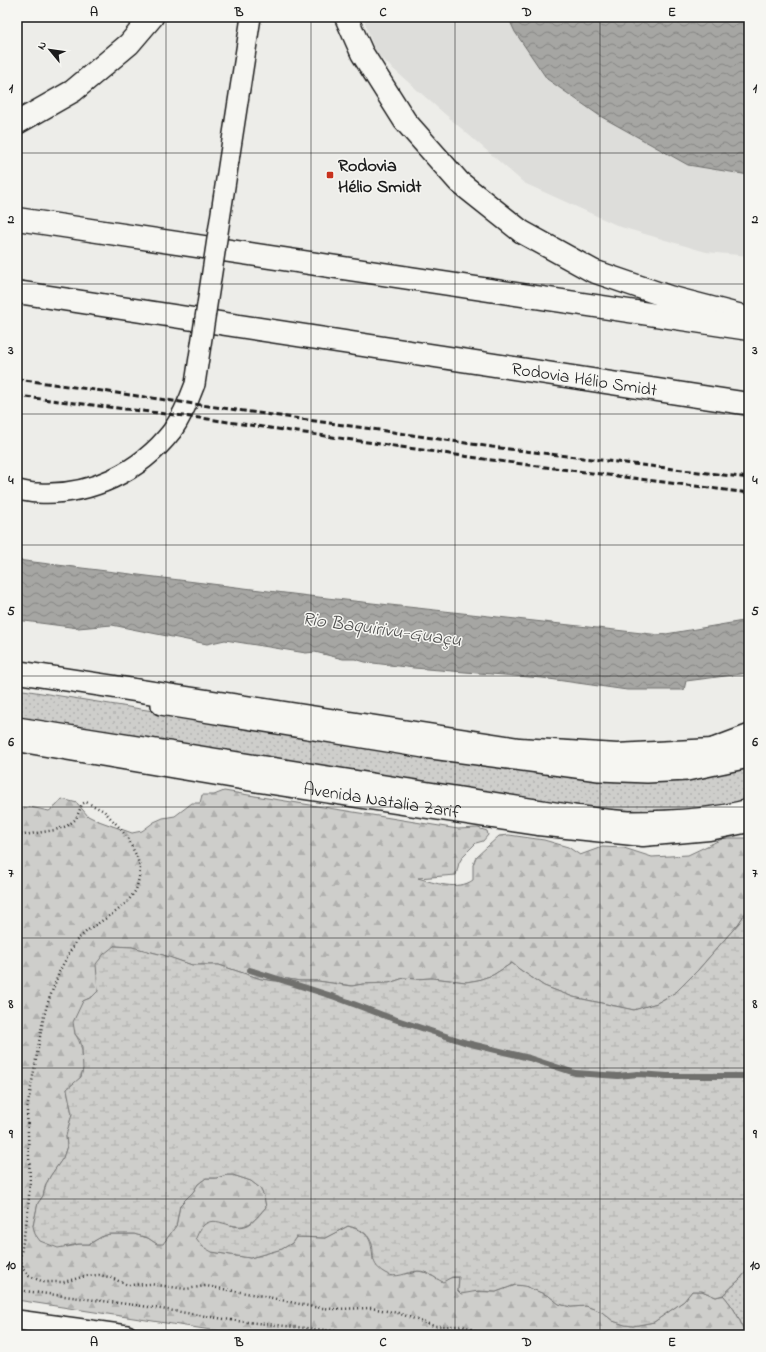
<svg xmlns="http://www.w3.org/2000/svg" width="766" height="1352" viewBox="0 0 766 1352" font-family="'Indie Flower',sans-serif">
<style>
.built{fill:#ddddda}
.grass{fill:url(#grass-dots);stroke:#757574}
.forest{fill:url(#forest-firs);stroke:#757574}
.wetland{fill:url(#wetland-marsh);stroke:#757574}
.water{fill:url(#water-waves);stroke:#6f6f6d}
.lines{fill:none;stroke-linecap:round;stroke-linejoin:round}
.stream{stroke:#6f6f6d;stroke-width:6}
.minor-casing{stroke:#1c1c1c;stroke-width:22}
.major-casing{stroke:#1c1c1c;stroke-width:25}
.highway-casing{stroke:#1c1c1c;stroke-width:25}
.path{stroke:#1c1c1c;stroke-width:2.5;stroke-dasharray:1 3;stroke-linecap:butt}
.minor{stroke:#f6f6f2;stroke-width:19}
.major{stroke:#f6f6f2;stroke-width:22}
.highway{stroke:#f6f6f2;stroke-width:22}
.rail{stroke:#1c1c1c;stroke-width:3;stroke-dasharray:6 3;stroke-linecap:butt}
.minor-bridge-casing{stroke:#1c1c1c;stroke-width:22;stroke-linecap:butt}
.minor-bridge{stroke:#f6f6f2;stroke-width:19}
.grid{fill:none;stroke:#1c1c1c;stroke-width:1;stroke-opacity:0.55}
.poi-dot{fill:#c8321e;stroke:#f6f6f2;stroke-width:1.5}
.labels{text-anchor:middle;stroke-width:3;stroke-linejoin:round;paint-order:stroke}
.poi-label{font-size:18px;font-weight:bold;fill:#1c1c1c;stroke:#f6f6f2;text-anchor:start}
.street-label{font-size:18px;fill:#1c1c1c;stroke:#f6f6f2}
.water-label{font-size:19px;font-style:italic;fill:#535352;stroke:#f6f6f2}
.neatline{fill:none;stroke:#1c1c1c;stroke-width:1.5}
.grid-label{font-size:13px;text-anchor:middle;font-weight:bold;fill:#1c1c1c}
</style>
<defs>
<pattern id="grass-dots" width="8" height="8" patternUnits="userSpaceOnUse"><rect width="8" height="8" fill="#cececb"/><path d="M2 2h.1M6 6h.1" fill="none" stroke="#b0b0ae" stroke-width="1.8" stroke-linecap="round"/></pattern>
<pattern id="forest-firs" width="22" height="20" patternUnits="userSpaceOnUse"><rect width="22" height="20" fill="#cececb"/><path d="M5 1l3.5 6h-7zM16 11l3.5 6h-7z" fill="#b0b0ae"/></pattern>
<pattern id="wetland-marsh" width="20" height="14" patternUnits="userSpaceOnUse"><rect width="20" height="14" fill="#cececb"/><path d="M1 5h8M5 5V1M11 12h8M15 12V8" fill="none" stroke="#b0b0ae"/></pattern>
<pattern id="water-waves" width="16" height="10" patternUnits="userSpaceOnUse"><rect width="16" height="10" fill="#a6a6a3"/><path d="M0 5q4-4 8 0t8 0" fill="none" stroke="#868684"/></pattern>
</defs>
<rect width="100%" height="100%" fill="#edede9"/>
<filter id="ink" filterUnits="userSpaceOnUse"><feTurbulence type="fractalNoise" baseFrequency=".025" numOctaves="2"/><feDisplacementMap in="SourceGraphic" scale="8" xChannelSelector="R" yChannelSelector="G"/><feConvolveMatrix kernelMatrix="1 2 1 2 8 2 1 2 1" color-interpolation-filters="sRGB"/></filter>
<g filter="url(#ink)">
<path class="built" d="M363 17H749V256L706 252 621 227 524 183 376 54Z"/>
<path class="grass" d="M17 689 462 761 749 765V800L697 813 616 815 17 721Z
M749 1268V1335H744C743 1322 732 1305 723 1295L740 1279Z"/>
<path class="forest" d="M224 791 458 829 478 828 487 831 488 835 483 841 476 843 463 856 459 863 456 875 418 878C434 883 458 891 473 880V865L476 857 499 836 509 835 544 840 568 847 580 855 602 847 624 848 652 857 688 855 724 838H749V907L739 923 698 970 676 992 657 1003 634 1010 573 997 544 986 519 969 512 963 493 975 478 980 466 982 432 978 415 979 404 978 389 983 363 984 352 986 318 981H300L288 979 275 981 261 979 219 965H192L163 955 132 947 114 946 98 991 92 997 83 1001 75 1034C82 1043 87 1066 81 1076 79 1081 71 1085 67 1089L72 1114 66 1136 67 1146 63 1158 51 1175 46 1184 43 1196 38 1203 33 1226 67 1247 79 1244H89L101 1237 109 1234H134L148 1238 157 1244 176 1226 180 1205 193 1192 198 1184 206 1178H216L227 1175H233L251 1181 260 1188 264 1196 266 1207C255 1219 249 1230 231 1225L212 1252 250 1258 282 1249 292 1243 296 1237 325 1238 348 1226C370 1233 371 1238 373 1260L409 1274 418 1271 428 1273 437 1279 459 1277 458 1291 496 1292 515 1285 525 1286 549 1296 559 1304 571 1307 586 1306 602 1312 613 1321 625 1325 633 1326 654 1322 684 1301 692 1291H702L716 1297 723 1295C732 1305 743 1322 744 1335H319L304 1333 252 1335 239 1332 211 1330 17 1300V810L30 807 49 811 56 806 62 799 77 803 88 816 96 820 132 833 142 831 154 822 163 818 175 816 192 803H200L202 795H214Z"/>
<path class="wetland" d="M749 907V1268L740 1279 723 1295 716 1297 702 1291H692L684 1301 654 1322 633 1326 625 1325 613 1321 602 1312 586 1306 571 1307 559 1304 549 1296 525 1286 515 1285 496 1292 478 1291 461 1294 458 1291 459 1277H452L443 1282C434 1278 428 1271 418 1271 406 1272 396 1280 385 1273 366 1262 378 1251 369 1238 365 1231 356 1228 348 1226L325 1238 296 1237 292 1243 282 1249 250 1258 212 1252 203 1247 196 1238C209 1204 229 1234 248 1225 253 1223 262 1212 266 1207L264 1196 260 1188 251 1181 233 1175H227L216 1178H206L198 1184 193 1192 180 1205 176 1226 163 1244H157L148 1238 134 1234H109L101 1237 89 1244H79L58 1248 40 1241 35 1234 33 1226 38 1203 43 1196 46 1184 51 1175 63 1158 67 1146 66 1136 72 1114 67 1089 81 1077 83 1069 82 1047 80 1040 75 1034 73 1022 83 1001 92 997 98 991 96 964 104 954 114 946 132 947 163 955 192 965H219L261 979 275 981 288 979 300 981H318L352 986 363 984 389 983 404 978 415 979 432 978 466 982 478 980 493 975 512 963 519 969 544 986 573 997 634 1010 657 1003 676 992 698 970 739 923Z"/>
<path class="water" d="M508 17H749V175L688 165 600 116 547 79 515 32Z
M17 560 309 596 660 635 749 620V673L686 681 684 690H627L542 678 414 668 365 662 355 659H343L315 652 306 653 225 640 207 644 112 625 78 628 17 620Z"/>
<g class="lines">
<path class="stream" d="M250 970 335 997 388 1017 467 1043 529 1058 575 1073 618 1076 638 1074 667 1076H749"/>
<g class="minor-casing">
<path id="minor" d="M229 160 251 17
M17 490C24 491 31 493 38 493 90 496 140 472 172 431 182 417 189 400 195 384
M161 705 424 748 599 771 647 773 687 771 749 758
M17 727 574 815C592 817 611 820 629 821 666 821 714 819 749 809
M17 1320 127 1335"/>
</g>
<g class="major-casing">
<g id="major">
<path d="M17 672 519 749 617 755 712 750 731 745"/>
<path id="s1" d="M17 740 253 780 538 824 643 835 709 829 749 821"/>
</g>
</g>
<g class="highway-casing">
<g id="highway">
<path d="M346 17 362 53 405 121 459 182 522 232 593 271 669 297 738 315"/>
<path d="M17 123 73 91 129 44 152 17"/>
<path d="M17 219 749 329"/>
<path id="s2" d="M17 292 749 404"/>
<path d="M712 750 749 736"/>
</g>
</g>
<path class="path" d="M17 834 24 835 55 830 67 826 76 819 82 804 86 802 104 811 119 827 127 837 137 857 140 868 139 878 136 890 128 901 117 911 88 930 76 941 60 970 47 1005 43 1020 27 1110 30 1180 28 1212 20 1259 24 1270 29 1276 44 1282H64L86 1276 99 1275 109 1277 128 1285 150 1284 186 1289 206 1286 263 1296 313 1307 333 1309 371 1308 398 1313 434 1326H464L485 1335
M17 1290 142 1306 237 1321 374 1335"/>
<use href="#minor" class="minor"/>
<use href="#major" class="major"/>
<use href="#highway" class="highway"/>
<path class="rail" d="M17 379 379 430 492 447 749 478
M17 396 208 419 491 460 749 493"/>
<g class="minor-bridge-casing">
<path id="minor-bridge" d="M195 384 229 160"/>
</g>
<use href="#minor-bridge" class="minor-bridge"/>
</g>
</g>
<path class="grid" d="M166 17V1335M311 17V1335M455 17V1335M600 17V1335M17 153H749M17 284H749M17 414H749M17 545H749M17 676H749M17 807H749M17 938H749M17 1068H749M17 1199H749"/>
<rect class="poi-dot" x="326" y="171" width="8" height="8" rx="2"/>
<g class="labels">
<g class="poi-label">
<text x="338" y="171">Rodovia<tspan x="338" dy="21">Hélio Smidt</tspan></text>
</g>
<g class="street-label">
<text dy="6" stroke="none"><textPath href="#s2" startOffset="574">Rodovia Hélio Smidt</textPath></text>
<text dy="6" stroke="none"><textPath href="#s1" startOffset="370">Avenida Natalia Zarif</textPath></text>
</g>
<g class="water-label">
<text transform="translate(382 628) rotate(8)" y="7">Rio Baquirivu-Guaçu</text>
</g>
</g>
<rect width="766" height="1352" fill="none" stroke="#f6f6f2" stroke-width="44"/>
<g transform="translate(50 50) rotate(299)" stroke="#f6f6f2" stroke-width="3" paint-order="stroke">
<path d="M0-3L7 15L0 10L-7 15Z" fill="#1c1c1c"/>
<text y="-6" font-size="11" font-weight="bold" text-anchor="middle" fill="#1c1c1c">N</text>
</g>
<rect x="22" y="22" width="722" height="1308" class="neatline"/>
<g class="grid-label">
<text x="94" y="16">A</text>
<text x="239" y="16">B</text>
<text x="383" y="16">C</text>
<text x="527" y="16">D</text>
<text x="672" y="16">E</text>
<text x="11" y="92">1</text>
<text x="755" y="92">1</text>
<text x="11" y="223">2</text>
<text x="755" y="223">2</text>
<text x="11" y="354">3</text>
<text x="755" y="354">3</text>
<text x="11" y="484">4</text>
<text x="755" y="484">4</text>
<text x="11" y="615">5</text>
<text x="755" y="615">5</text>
<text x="11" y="746">6</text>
<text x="755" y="746">6</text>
<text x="11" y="877">7</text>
<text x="755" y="877">7</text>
<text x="11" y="1008">8</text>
<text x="755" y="1008">8</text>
<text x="11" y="1138">9</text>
<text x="755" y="1138">9</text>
<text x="11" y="1269">10</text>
<text x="755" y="1269">10</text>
<text x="94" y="1346">A</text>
<text x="239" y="1346">B</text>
<text x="383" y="1346">C</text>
<text x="527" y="1346">D</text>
<text x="672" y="1346">E</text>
</g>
</svg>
